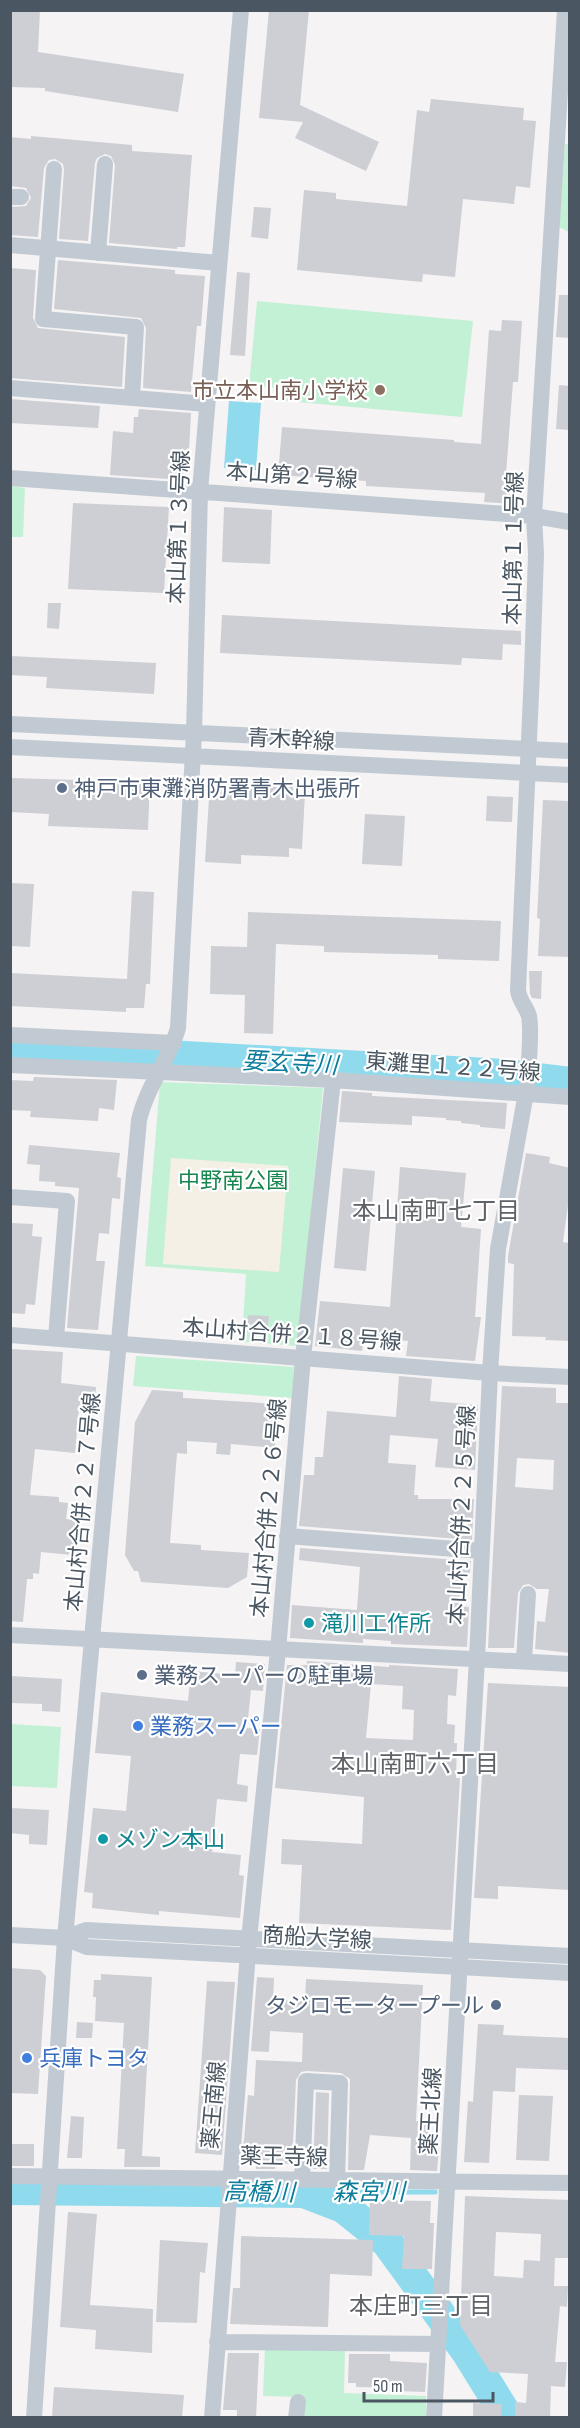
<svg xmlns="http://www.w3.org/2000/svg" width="580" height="2428" viewBox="0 0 580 2428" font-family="'Sofia Sans Condensed','Noto Sans JP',sans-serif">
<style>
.green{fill:#c3f1d5}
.sand{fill:#f5f0e5}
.water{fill:#90daee}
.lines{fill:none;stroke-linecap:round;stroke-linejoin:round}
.stream{stroke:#90daee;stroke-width:5}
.river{stroke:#90daee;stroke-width:32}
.building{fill:#cdcfd5;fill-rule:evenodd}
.minor{stroke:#c1cad2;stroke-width:16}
.education-dot{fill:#8d6e63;stroke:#fff;stroke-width:2}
.service-dot{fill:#5c6f8a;stroke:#fff;stroke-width:2}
.culture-dot{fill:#0f9aa8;stroke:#fff;stroke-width:2}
.shop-dot{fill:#3f7fe0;stroke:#fff;stroke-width:2}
.labels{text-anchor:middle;stroke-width:4.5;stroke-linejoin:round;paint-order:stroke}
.education-label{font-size:22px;fill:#785e54;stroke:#fff;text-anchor:end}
.street-label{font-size:22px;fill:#4a5661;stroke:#fff}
.service-label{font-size:22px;fill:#4e5e75;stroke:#fff;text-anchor:start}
.park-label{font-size:22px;fill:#17864f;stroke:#fff}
.culture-label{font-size:22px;fill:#0d838f;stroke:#fff;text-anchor:start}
.shop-label{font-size:22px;fill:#366cbe;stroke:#fff;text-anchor:start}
.water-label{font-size:24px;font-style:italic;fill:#0c7c9b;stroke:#fff}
.neighbourhood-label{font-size:24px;fill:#5f6368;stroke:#fff}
</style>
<rect width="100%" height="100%" fill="#f5f3f3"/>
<path class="green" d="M565 144H569V232L559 227Z
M257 301 473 321 462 417 276 400 277 388 249 385Z
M11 486 25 488 23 537H11Z
M160 1082 323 1088 298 1346 242 1342 246 1274 145 1266Z
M136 1356 294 1367 292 1398 133 1386Z
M10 1724 61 1727 57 1788 11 1786Z
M265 2348 345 2350 344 2393 426 2396V2417H303V2397L263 2396Z"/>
<path class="sand" d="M171 1158 288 1166 279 1272 163 1264Z"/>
<path class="water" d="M229 401 261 403 256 470 224 468Z"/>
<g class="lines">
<path class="stream" d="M304 2192H435"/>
<path class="river" d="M10 1047 505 1075 570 1083
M10 2189 304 2192 343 2207 387 2242 468 2353 508 2418"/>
</g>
<path class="building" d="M10 10H40L38 52 184 74 178 112 45 91V88L10 87Z
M269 10H309L300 105 379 142 366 171 295 138 303 122 259 118Z
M431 99 524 108 523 120 536 121 530 188 516 186 514 204 463 199 455 277 423 274 422 282 297 270 304 190 336 193V199L407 206 417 110 429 112Z
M31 136 132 145V151L192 155 185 247H177V249L109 243 115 165 111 156 105 154 97 158 95 163 88 241 59 239 64 170 63 164 55 159 49 160 44 168 38 237 10 235V207L26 206 31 198 26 188 10 186V137L31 139Z
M254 207 271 208 268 239 251 237Z
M58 260 175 270V274L205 276 201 326H197L191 392 143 388 146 328 141 318 54 309Z
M10 268 36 270 33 318 38 328 125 337 122 387 10 378Z
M237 272 250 273 245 356 230 355Z
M559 295H570V338L556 337Z
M502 320 522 321 518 382H513L505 487 516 488 515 504 484 502 485 493 366 486V481L278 475 282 427 454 440V442L481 444 489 330 501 331Z
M559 385 570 386V430L556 429Z
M10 399 100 406 98 428 10 423Z
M139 409 191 413 189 450H185L183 480 110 475 113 431 133 433 134 417H138Z
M73 503 169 507 164 593 68 589Z
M224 507 272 510 270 564 222 562Z
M48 603H61L59 629 47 628Z
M222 615 521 631V645L503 644 502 660 462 658 461 665 220 653Z
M10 656 156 663 154 694 46 688 47 677 10 675Z
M10 778 150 782 148 830 48 826 49 814 10 812Z
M264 781 293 782V792L305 793 302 849 289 848V857L241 855V864L205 862 210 782 264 784Z
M487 796 513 797 512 822 486 821Z
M543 800 570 801V957L538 956 540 919 537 918Z
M365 814 405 816 402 866 362 864Z
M10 883 34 884 30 947 10 946Z
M132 891 154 892 150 984H146L144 1008H126V1012L10 1006V973L127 979Z
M248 912 501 921 499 961 438 959V955L324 952V946L276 944 273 1034 244 1033 245 995 210 994 211 946 247 947Z
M529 971H542L541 999 532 998 530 994Z
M34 1077 117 1080 114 1110 99 1108 98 1121 30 1117 31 1111 10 1110V1080L33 1081Z
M342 1091 372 1093V1096L507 1103 505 1129 480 1127V1125L461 1123V1121L446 1120V1118L412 1116V1125L339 1122Z
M29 1145 120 1153 117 1177 121 1178 120 1199 112 1198 109 1234 99 1233 96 1261H105L98 1330 67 1328 79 1188 55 1186V1182L39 1181 40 1165 27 1164Z
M526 1153 550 1157 549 1163 570 1168V1190L563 1242 570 1243V1341L545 1340 546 1337 512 1336 514 1264 508 1263V1256Z
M400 1167 466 1173 461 1227 481 1229 475 1317H481L475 1361 406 1356 408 1341 364 1337 362 1351 315 1346 320 1301 390 1307Z
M343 1168 375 1171 366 1271 334 1268Z
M10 1223 33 1224 32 1236 42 1237 35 1305 26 1304 25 1314 10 1313Z
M248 1315 269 1316 267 1334 246 1332Z
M10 1349 63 1352 61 1383 96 1387 94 1410 79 1408 75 1453 35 1449 30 1495 59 1497V1502L68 1503 66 1519 76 1520 72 1555 41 1552 39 1574 33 1573V1579H27L23 1622 10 1621Z
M399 1376 432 1379 430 1401 478 1405 475 1470 435 1467 438 1439 390 1435 388 1463 416 1465 414 1495H418V1499H474L472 1540 299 1526 304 1475H314L315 1457H323L327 1411 396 1417Z
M502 1386 556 1388V1403H570V1653L535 1649 537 1621 545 1622 549 1589H537L529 1584 523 1585 518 1593 514 1648H488ZM517 1458 554 1460 553 1490 515 1487Z
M152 1390 183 1392V1398L278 1404 275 1448 231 1444 230 1455 216 1454 217 1443 187 1441V1454L177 1453 170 1543 201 1545V1550L249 1553 247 1577 228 1588 141 1582 138 1571H134L125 1555 135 1422Z
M300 1548 471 1561 470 1573H462L460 1606 469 1607 467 1647 391 1644V1641L363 1639V1643L290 1638 292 1605 357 1610 360 1567 299 1560Z
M307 1661 389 1667V1665L458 1669 456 1696 448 1695 447 1724 455 1725 454 1743H457L456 1778H460L451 1930 299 1923 302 1865 281 1864 282 1839 362 1844 364 1797 275 1788 287 1665H307ZM371 1684 403 1686 402 1709 414 1710 413 1740 366 1738Z
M236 1662 265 1664 263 1691 251 1690 247 1728 260 1729 257 1755 240 1754 237 1784 248 1786 247 1802 217 1799 212 1852 241 1855 239 1875 244 1876 240 1918 159 1911V1915L92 1908 93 1893 84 1892 93 1808 126 1811 131 1756 95 1753 101 1692 188 1701 191 1671 235 1675Z
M10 1676 62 1679 60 1712 42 1711V1704L10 1703Z
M488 1683 570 1687V1890L498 1886V1899L474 1898Z
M10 1808 49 1810 47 1845 29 1844V1835L10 1833Z
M10 1968 40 1970 46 1976 38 2094 10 2093Z
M101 1974 152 1977 142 2156 160 2157V2167H124L125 2149H117L124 2023 95 2021 96 1997H93L94 1980H101Z
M257 1977 274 1978 273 2000 305 2001 306 1979 423 1985 416 2121 429 2122 427 2148 439 2149 437 2171 410 2170 411 2138 370 2135 364 2170H348L350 2079 341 2073 307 2071 301 2072 296 2080 292 2164 276 2163 275 2169H256V2151L243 2150 248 2095 254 2096 256 2060 302 2062 303 2033 270 2031 269 2052 251 2051Z
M207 1981 235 1982 222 2155 195 2153Z
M77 2022 93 2023 92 2038H76Z
M478 2024 504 2025 503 2035 570 2038 568 2070 516 2068 515 2092 493 2091 489 2163 464 2162 468 2101 473 2102Z
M316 2092 329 2093 327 2169H313Z
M519 2095 553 2096 549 2161 516 2160Z
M71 2116 84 2117 82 2158H67Z
M10 2144H34V2166H10Z
M465 2196 570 2200V2258H555L554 2286H568L567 2307 560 2306 555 2362H567L565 2387 551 2386 550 2418 515 2416V2402L526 2403 528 2374 490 2372 460 2325ZM496 2232 541 2234 540 2261 524 2260 523 2278 494 2276Z
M370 2200 431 2201 430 2223H434L432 2269H402L404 2236 369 2235Z
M68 2212 97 2214 90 2305 153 2309 152 2353 95 2349 96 2330 60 2327Z
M241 2236 373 2240 372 2276 330 2274 328 2327 230 2324 233 2288H240Z
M160 2240 208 2243 205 2273 200 2272 197 2323 156 2322Z
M228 2353H259L256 2418H237V2410H223Z
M349 2354H390V2361L427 2363 425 2392 398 2391V2388L356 2387V2383H348Z
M54 2387 184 2395 182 2418H52Z
M473 2403 502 2404 501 2418H473Z"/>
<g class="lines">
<path class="minor" d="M54 169 43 319 136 327 132 398
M10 197H21
M10 245 219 263
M98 253 105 164
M10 388 207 404
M10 478 534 516 570 522
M10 724 570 751
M10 747 570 775
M10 1035 174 1043
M10 1065 333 1080 570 1097
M10 1197 67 1201 56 1338
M10 1335 490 1373 570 1377
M287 1536 481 1551
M10 1635 570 1664
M524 1660 528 1594
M10 1935 65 1938 87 1947 570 1973
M65 1938 86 1930 570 1956
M10 2176 570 2183
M302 2180 306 2081 340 2083 337 2180
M217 2342 438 2344
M34 2418 65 1938 139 1120C147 1086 169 1060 178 1028L194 734 200 491 241 10
M212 2418 249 1940 278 1650 303 1358 333 1080
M296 2418 298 2402
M434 2418 477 1659 490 1373 498 1249 526 1093C528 1076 532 1032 529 1016 526 1006 519 1001 518 990L532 672 536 554 534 516 565 10"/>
</g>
<circle class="education-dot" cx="380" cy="390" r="6"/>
<g class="service-dot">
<circle cx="62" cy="788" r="6"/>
<circle cx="142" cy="1675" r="6"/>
<circle cx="496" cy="2005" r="6"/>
</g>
<g class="culture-dot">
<circle cx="309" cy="1623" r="6"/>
<circle cx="103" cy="1839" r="6"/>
</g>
<g class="shop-dot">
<circle cx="138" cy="1726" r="6"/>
<circle cx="27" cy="2058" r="6"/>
</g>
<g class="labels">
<g class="education-label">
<text x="368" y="398">市立本山南小学校</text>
</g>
<g class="street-label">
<text transform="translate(292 475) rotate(4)" y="8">本山第２号線</text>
<text transform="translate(178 527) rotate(-88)" y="8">本山第１３号線</text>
<text transform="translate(513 548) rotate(-89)" y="8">本山第１１号線</text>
<text transform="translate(291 739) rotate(3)" y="8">青木幹線</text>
<text transform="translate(453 1066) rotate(4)" y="8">東灘里１２２号線</text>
<text transform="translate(292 1334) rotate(4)" y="8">本山村合併２１８号線</text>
<text transform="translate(82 1502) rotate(-85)" y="8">本山村合併２２７号線</text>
<text transform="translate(268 1508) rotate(-85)" y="8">本山村合併２２６号線</text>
<text transform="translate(461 1515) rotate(-87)" y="8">本山村合併２２５号線</text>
<text transform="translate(317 1937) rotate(3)" y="8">商船大学線</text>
<text transform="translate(213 2105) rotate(-85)" y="8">薬王南線</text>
<text transform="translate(430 2111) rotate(-87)" y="8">薬王北線</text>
<text transform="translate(284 2156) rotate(1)" y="8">薬王寺線</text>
</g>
<g class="service-label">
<text x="74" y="796">神戸市東灘消防署青木出張所</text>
<text x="154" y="1683">業務スーパーの駐車場</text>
<text x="484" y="2013" text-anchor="end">タジロモータープール</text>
</g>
<g class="park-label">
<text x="233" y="1188">中野南公園</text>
</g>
<g class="culture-label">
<text x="321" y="1631">滝川工作所</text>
<text x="115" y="1847">メゾン本山</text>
</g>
<g class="shop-label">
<text x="150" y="1734">業務スーパー</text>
<text x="39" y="2066">兵庫トヨタ</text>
</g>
<g class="water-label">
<text transform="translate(290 1063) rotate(3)" y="8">要玄寺川</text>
<text transform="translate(259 2192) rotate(1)" y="8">高橋川</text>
<text x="369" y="2200">森宮川</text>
</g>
<g class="neighbourhood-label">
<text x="436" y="1219">本山南町七丁目</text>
<text x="415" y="1772">本山南町六丁目</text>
<text x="421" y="2314">本庄町三丁目</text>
</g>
</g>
<rect width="580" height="2428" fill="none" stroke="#4a5661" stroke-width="24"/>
<path d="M364 2392v9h129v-9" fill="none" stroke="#4a5661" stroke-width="3"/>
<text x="373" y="2392" font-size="18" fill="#4a5661" stroke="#ffffff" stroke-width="4.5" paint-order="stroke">50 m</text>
</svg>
